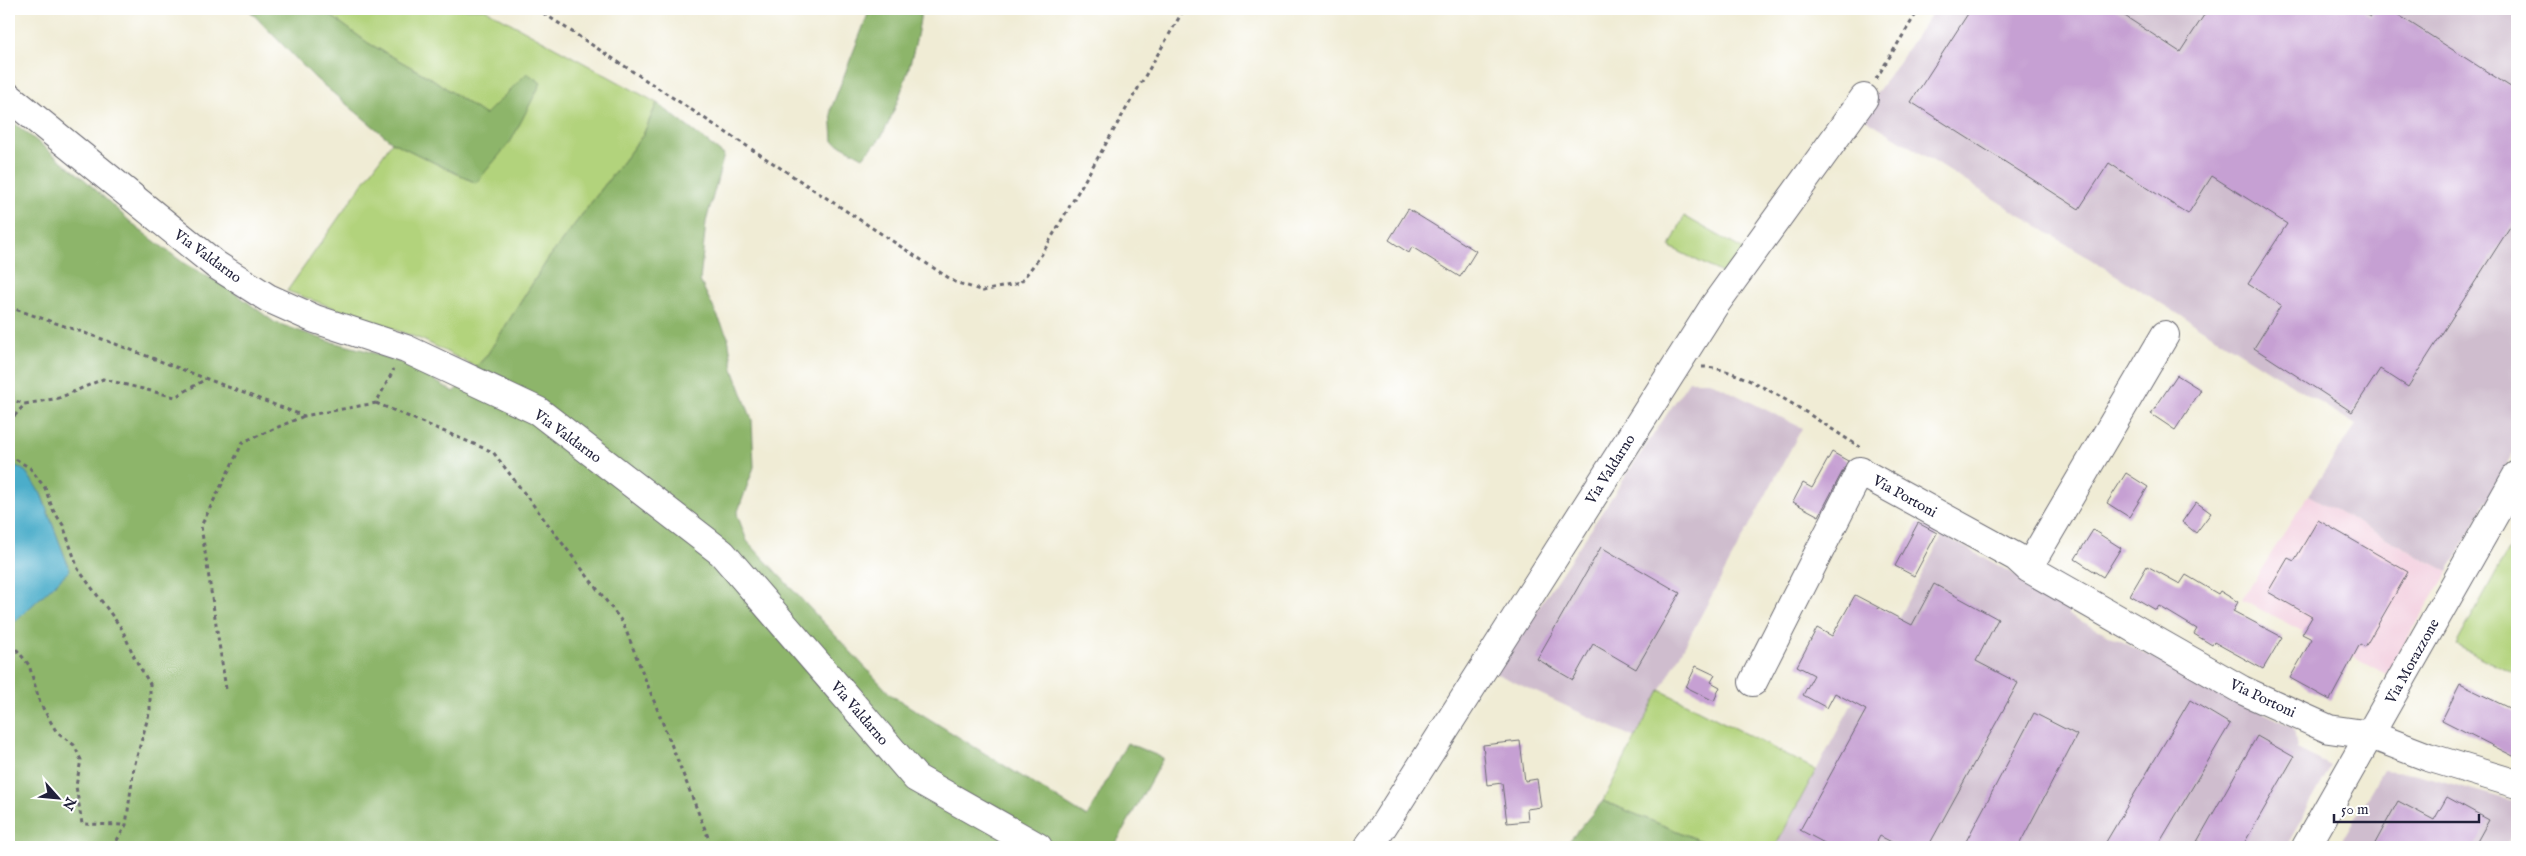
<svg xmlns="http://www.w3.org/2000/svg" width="2526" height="856" viewBox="0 0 2526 856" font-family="'IM FELL English',serif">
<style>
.built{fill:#f3cfdf}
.industrial{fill:#cfbdce}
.green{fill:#b2d37b;stroke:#6a7a5b}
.forest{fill:#8db56b;stroke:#586c53}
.water{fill:#4badca;stroke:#366882}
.building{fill:#c6a0d3}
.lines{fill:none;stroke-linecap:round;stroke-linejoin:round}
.minor-casing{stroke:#6a6971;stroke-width:30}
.path{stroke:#6a6971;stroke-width:3;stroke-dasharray:4 4;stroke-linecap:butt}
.minor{stroke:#fff;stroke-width:28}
.labels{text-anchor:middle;stroke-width:5;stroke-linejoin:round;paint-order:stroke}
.street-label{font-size:15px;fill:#22223b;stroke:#fff}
</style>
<rect width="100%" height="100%" fill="#fff"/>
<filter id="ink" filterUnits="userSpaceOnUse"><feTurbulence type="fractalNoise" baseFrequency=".02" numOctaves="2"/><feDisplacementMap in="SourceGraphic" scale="10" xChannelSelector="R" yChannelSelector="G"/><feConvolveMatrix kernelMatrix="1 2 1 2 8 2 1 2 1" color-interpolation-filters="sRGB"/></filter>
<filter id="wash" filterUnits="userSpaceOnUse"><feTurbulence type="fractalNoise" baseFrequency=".0096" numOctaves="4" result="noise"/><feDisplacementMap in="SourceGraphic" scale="20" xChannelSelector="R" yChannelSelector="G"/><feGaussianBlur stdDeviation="1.12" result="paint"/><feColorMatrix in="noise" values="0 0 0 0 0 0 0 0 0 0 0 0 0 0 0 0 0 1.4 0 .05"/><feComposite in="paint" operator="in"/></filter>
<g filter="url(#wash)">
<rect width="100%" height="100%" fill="#f0ecd5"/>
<path class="built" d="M2308 495 2448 572 2386 674 2242 600Z"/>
<path class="industrial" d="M1935 9H2517V446L2448 572 2308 495 2356 425 1861 116Z
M1689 381H1709L1802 428 1635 738 1495 673Z
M1943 535 2068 604 2069 615 2294 728 2297 749 2331 766 2286 847H1775Z
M2383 770 2413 773 2517 802V827L2506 847H2338Z"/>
<path class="green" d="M322 9H485L657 103 643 135 548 259 487 355 476 367 423 340 287 291 392 142 476 183 527 74 485 115 434 80 368 43Z
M1684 216 1744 250 1726 275 1670 247Z
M2517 534V676L2456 645Z
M1660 690 1816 770 1775 847H1716L1603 801Z"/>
<path class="forest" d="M248 9H322L368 43 434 80 485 115 527 73 541 83 511 141 476 183 392 142 315 78Z
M870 9H921C919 42 898 109 881 137 876 144 869 151 863 157L833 141 831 109Z
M657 103 724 155 706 222 700 281 728 337 733 369 752 420 754 467 737 514 747 541 891 695 1087 817 1127 743 1163 758 1114 847H9V627L12 625 55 531 41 494 9 461V119L83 178 137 228 185 264 230 289 274 322 328 341 368 351 408 365 454 392 487 355 548 259 643 135Z
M1603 801 1716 847H1564Z"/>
<path class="water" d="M9 461 26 472 41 494 70 570 9 627Z"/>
<g id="blocks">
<path class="building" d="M1971 9H2114L2180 52 2208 9H2358L2371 17 2376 9H2389L2517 91V216L2408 387 2380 369 2352 412 2254 348 2281 305 2248 284 2287 224 2212 176 2188 214 2109 163 2079 209 1911 102Z
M1408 209 1476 251 1460 277 1412 247 1409 253 1389 240Z
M2177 375 2201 390 2175 430 2151 414Z
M1832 452 1848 461 1819 516 1793 502 1803 483 1812 488Z
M2126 473 2148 487 2129 517 2107 503Z
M2196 502 2211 513 2196 533 2182 522Z
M2318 520 2408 572 2365 647 2360 644 2330 700 2290 678 2312 639 2302 634 2312 617 2268 592 2288 558 2294 561Z
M1918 523 1937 533 1914 576 1895 566Z
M2093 530 2121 548 2103 577 2075 559Z
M1601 547 1680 593 1636 669 1593 644 1573 680 1537 659Z
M2147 566 2180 584 2186 575 2218 594 2220 591 2238 602 2233 611 2282 637 2263 669 2214 642 2212 645 2194 634 2197 629 2159 606 2156 610 2130 595Z
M1934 584 1998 619 1976 661 2018 683 1928 847H1901L1880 836 1874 847H1832L1800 830 1866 710 1835 693 1827 708 1803 695 1814 675 1797 666 1817 628 1832 636 1855 595 1912 625Z
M1696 666 1715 675 1711 682 1720 687 1714 701 1686 687Z
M2460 684 2517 712V758L2442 720Z
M2190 700 2230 724 2157 847H2103Z
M2034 713 2077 735 2018 847H1963Z
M2257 736 2294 757 2242 847H2194Z
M1520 741 1525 781 1537 779 1541 807 1527 809 1528 821 1507 823 1502 783 1487 785 1483 745Z
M2447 797 2489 820 2474 847H2373L2398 801 2434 820Z"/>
</g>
</g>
<g filter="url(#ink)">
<use href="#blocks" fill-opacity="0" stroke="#6a6971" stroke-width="1"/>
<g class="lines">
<g class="minor-casing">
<path id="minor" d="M9 97 216 265 268 298 315 319 406 349 538 411 722 553 916 778 1038 847
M2165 335 2028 568 2242 690 2329 729 2371 735 2428 757 2517 784
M1859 471 2016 557 2028 568
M1753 682 1860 471
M1368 847 1380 831 1714 306 1864 98
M2306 847 2517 475"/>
</g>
<path class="path" d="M537 9 955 282 983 291 1020 283 1042 254 1184 9
M1876 79 1919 9
M9 307 105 340 304 416 376 403 394 369
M1702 367C1744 366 1822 424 1860 447
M9 399 25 404
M376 403 493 452 623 623 712 847
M9 422 25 404 59 398 103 379 175 397 206 379
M9 455 30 468 45 488 53 510 63 525 78 569 122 629 135 659 150 684V710L134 767 126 825 113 847
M9 655 17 650 29 665 40 703 56 731 74 745 81 760 76 786 82 824 125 825
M226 689 201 526 243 442 304 416"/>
<use href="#minor" class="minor"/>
</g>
</g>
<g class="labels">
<g class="street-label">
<text transform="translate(208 256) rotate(36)" y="5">Via Valdarno</text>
<text transform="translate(568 436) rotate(36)" y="5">Via Valdarno</text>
<text transform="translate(1610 469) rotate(-58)" y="5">Via Valdarno</text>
<text transform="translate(1905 496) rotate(29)" y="5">Via Portoni</text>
<text transform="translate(2412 661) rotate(-61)" y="5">Via Morazzone</text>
<text transform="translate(2263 698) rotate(25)" y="5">Via Portoni</text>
<text transform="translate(860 713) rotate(49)" y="5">Via Valdarno</text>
</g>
</g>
<rect width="2526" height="856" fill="none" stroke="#fff" stroke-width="30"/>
<g transform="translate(58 798) rotate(117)" stroke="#ffffff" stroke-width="4" paint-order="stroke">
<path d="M0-4L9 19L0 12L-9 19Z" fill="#22223b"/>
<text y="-8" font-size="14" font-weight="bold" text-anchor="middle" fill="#22223b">N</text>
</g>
<path d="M2334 814v8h145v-8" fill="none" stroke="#22223b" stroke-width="2.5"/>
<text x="2341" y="814" font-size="15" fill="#22223b" stroke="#ffffff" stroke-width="4" paint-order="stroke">50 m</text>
</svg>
